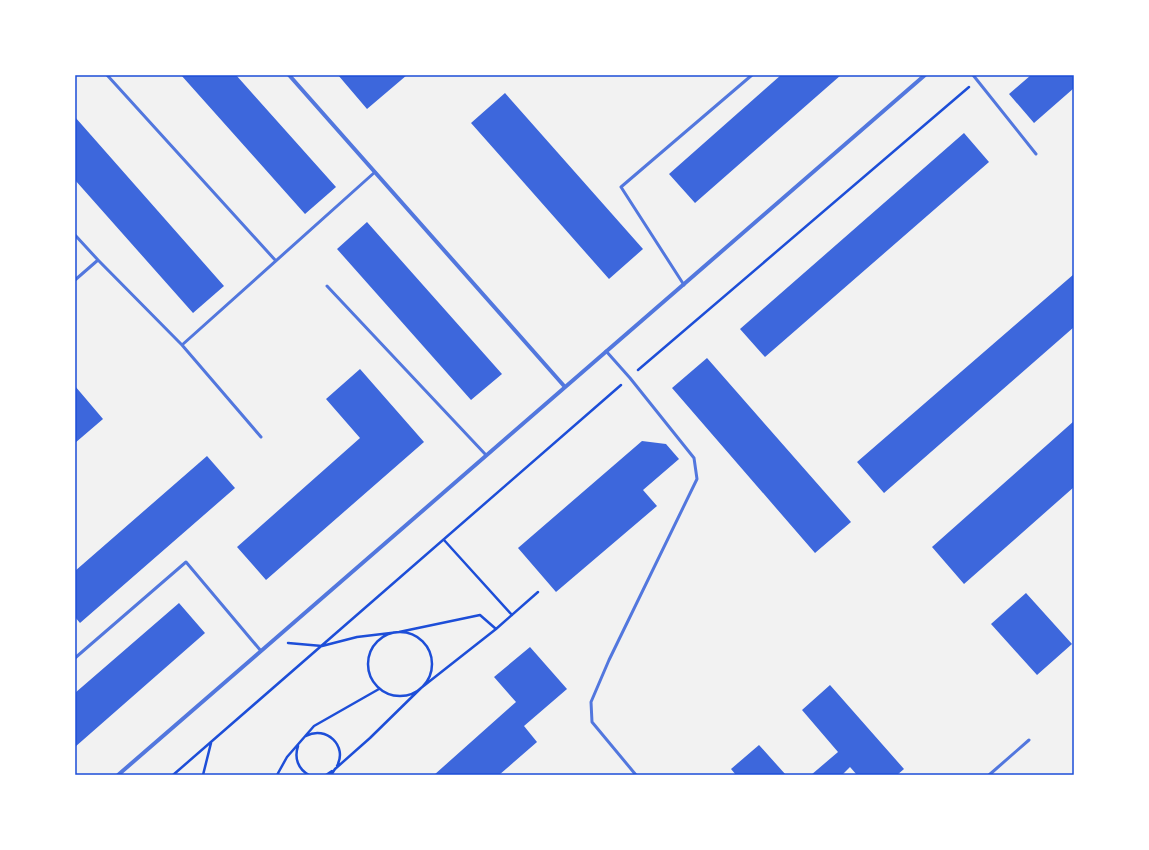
<svg xmlns="http://www.w3.org/2000/svg" width="1149" height="850" viewBox="0 0 1149 850" font-family="Montserrat,sans-serif">
<style>
.building{fill:#3d67dc}
.lines{fill:none;stroke-linecap:round;stroke-linejoin:round}
.path{stroke:#1d4ed8;stroke-width:2.5}
.service{stroke:#5277de;stroke-width:3}
.minor{stroke:#5277de;stroke-width:4}
.neatline{fill:none;stroke:#1d4ed8;stroke-width:1.5}
</style>
<rect width="100%" height="100%" fill="#f2f2f2"/>
<path class="building" d="M181 75H236L336 187 305 214Z
M338 75H407L367 109Z
M781 75H841L695 203 669 174Z
M1031 75H1074V88L1034 123 1009 94Z
M505 93 643 249 609 279 471 123Z
M75 117 224 286 193 313 75 180Z
M964 133 989 162 765 357 740 329Z
M367 222 502 374 471 400 337 249Z
M1074 274V327L884 493 857 462Z
M707 358 851 522 815 553 672 388Z
M360 369 424 442 266 580 237 547 360 438 326 399Z
M75 386 103 419 75 443Z
M1074 421V487L964 584 932 547Z
M642 441 666 444 679 459 643 490 657 506 556 592 518 548Z
M207 456 235 488 80 623 75 617V571Z
M1026 593 1072 644 1037 675 991 624Z
M179 603 205 633 75 747V693Z
M530 647 567 689 524 726 537 742 499 775H434L516 702 494 677Z
M830 685 904 769 897 775H857L850 767 842 775H811L838 752 802 710Z
M759 745 786 775H736L731 769Z"/>
<g class="lines">
<path class="path" d="M638 370 969 87
M444 540 512 615
M368 664a32 32 0 1 1 64 0a32 32 0 1 1-64 0Z
M288 643 322 646 357 637 399 632 480 615 496 629
M306 736C326 725 348 746 337 766
M298 746C294 758 298 769 309 775
M173 775 621 385
M203 775 211 743
M277 775 287 757 314 726 379 689
M326 775 332 771
M331 775 335 769 370 738 421 688 496 629 538 592"/>
<path class="service" d="M107 75 276 261
M973 75 1036 154
M75 235 98 260 182 345 375 172
M75 280 98 260
M684 285 621 187 752 75
M327 286 486 455
M182 345 261 437
M606 351 630 378 694 458 697 479 609 660 591 702 592 722 636 775
M75 658 186 562 261 651
M989 775 1029 740"/>
<path class="minor" d="M289 75 565 387
M118 775 925 75"/>
</g>
<rect width="1149" height="850" fill="none" stroke="#ffffff" stroke-width="152"/>
<rect x="76" y="76" width="997" height="698" class="neatline"/>
</svg>
